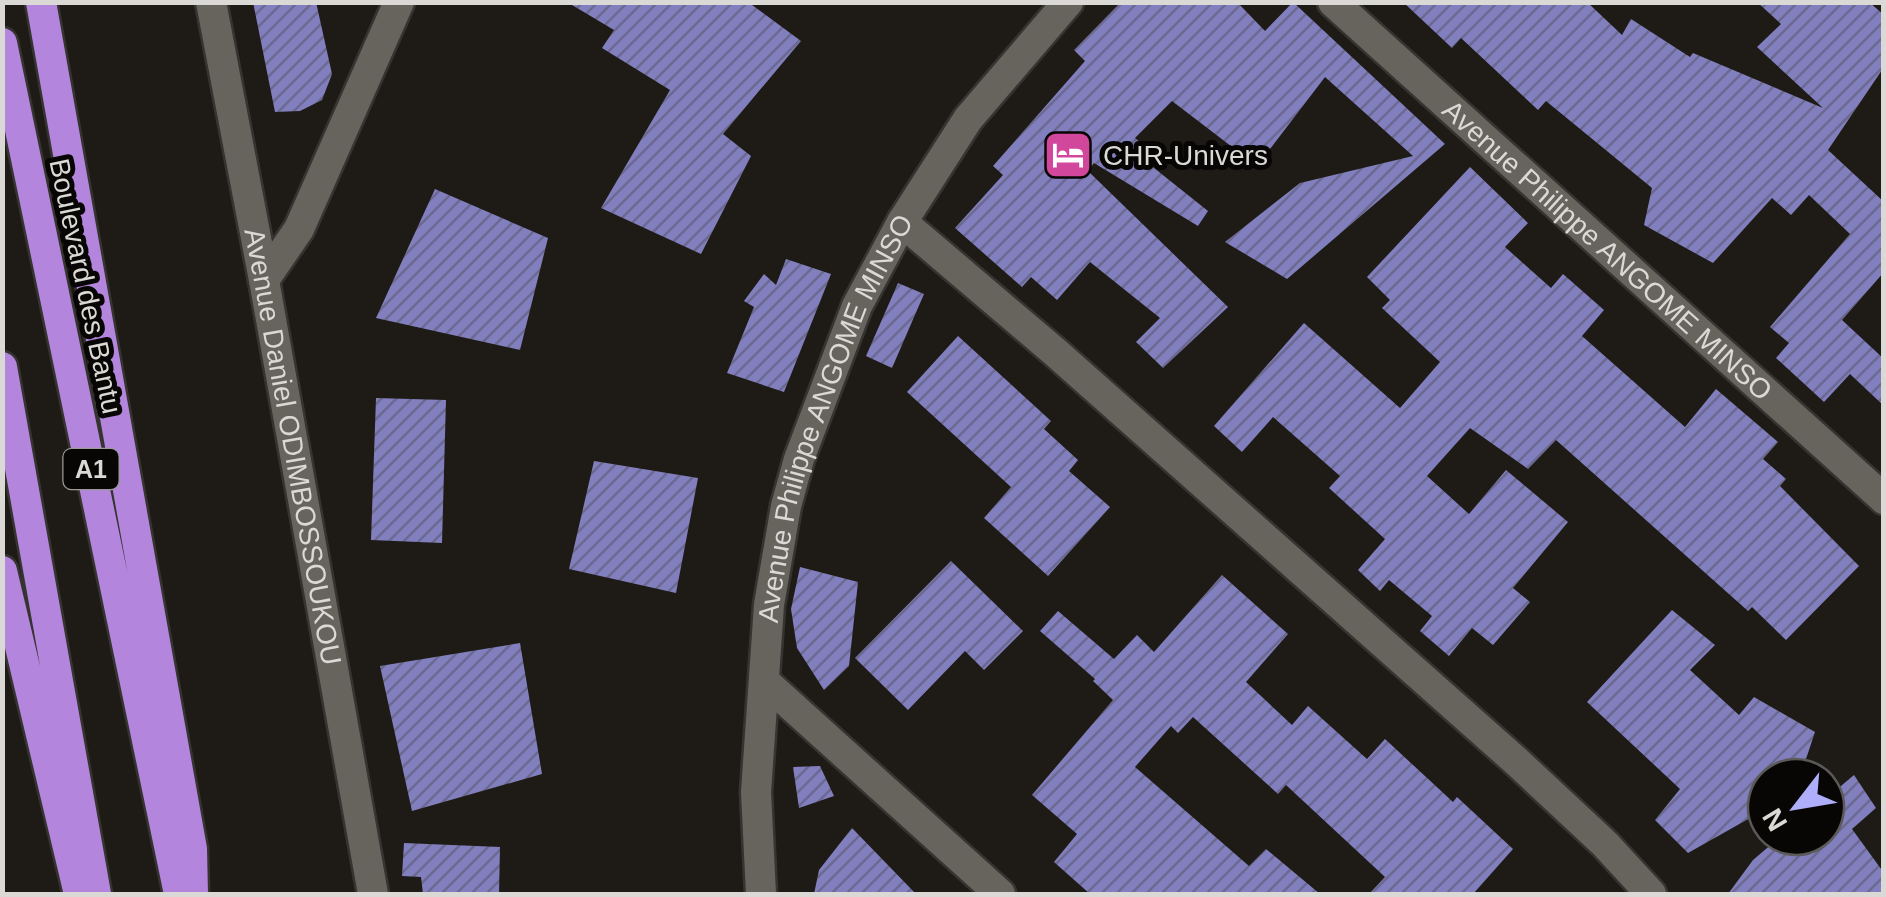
<svg xmlns="http://www.w3.org/2000/svg" width="1886" height="897" viewBox="0 0 1886 897" font-family="Arial,sans-serif">
<style>
.building{fill:url(#building-hatch)}
.lines{fill:none;stroke-linecap:round;stroke-linejoin:round}
.minor-casing{stroke:#363431;stroke-width:35}
.highway-casing{stroke:#363431;stroke-width:35}
.minor{stroke:#67645d;stroke-width:30}
.highway{stroke:#b385dd;stroke-width:30}
.labels{text-anchor:middle;stroke-width:10;stroke-linejoin:round;paint-order:stroke}
.shield{fill:#070605;stroke:#9b9a97;stroke-width:2.5}
.shield-label{font-size:25px;font-weight:bold;fill:#dad9d5}
.poi-label{font-size:28px;fill:#dad9d5;stroke:#070605;text-anchor:start}
.street-label{font-size:28px;fill:#dad9d5;stroke:#070605}
</style>
<defs>
<pattern id="building-hatch" width="6" height="6" patternUnits="userSpaceOnUse" patternTransform="scale(2.5)"><rect width="6" height="6" fill="#817fbd"/><path d="M-1 1l2-2M0 6l6-6M5 7l2-2" fill="none" stroke="#6b6991"/></pattern>
</defs>
<rect width="100%" height="100%" fill="#1e1b16"/>
<path class="building" d="M253 2H316L332 74 322 100 300 111 275 112Z
M567 2H748L801 41 723 134 751 156 701 254 601 208 670 90 602 48 614 30Z
M1121 2H1237L1265 31 1293 2 1445 144 1287 279 1225 242 1300 183 1413 156 1325 77 1257 166 1172 101 1135 138 1141 143 1134 152 1208 211 1198 226 1094 163 1088 171 1228 307 1163 368 1136 342 1160 318 1090 262 1057 300 1031 277 1022 287 955 228 1003 175 993 166 1085 61 1074 50Z
M1403 2H1587L1622 35 1631 19 1690 57 1693 53 1823 108 1757 47 1781 24 1757 2H1869L1884 15V67L1828 150 1884 202V272L1842 320 1884 359V406L1850 374 1824 402 1776 358 1789 343 1770 327 1850 234 1809 195 1791 215 1772 198 1713 263 1644 225 1652 188 1546 101 1538 110 1461 38 1452 48Z
M1470 167 1528 223 1505 247 1551 288 1563 274 1604 310 1582 336 1685 427 1716 389 1778 442 1763 459 1786 479 1780 486 1859 566 1786 640 1752 607 1748 611 1556 440 1528 469 1470 428 1427 476 1469 514 1506 470 1568 522 1513 588 1530 602 1493 645 1472 628 1449 656 1420 631 1432 616 1389 580 1380 591 1358 570 1385 539 1329 488 1340 476 1273 417 1242 452 1214 426 1304 323 1400 408 1440 362 1382 308 1390 300 1367 277Z
M435 189 548 238 520 350 376 318Z
M786 259 831 274 784 392 727 373 754 307 744 301 764 274 776 285Z
M898 283 924 294 892 368 866 356Z
M958 336 1051 421 1044 429 1078 460 1069 471 1110 507 1048 576 984 518 1011 487 907 392Z
M376 398 446 400 442 543 371 540Z
M594 461 698 478 676 593 569 569Z
M951 561 1023 631 984 670 965 651 908 710 855 658Z
M800 567 858 582 849 666 824 690 797 648 791 609Z
M1222 575 1288 634 1246 682 1292 725 1308 706 1367 759 1385 739 1453 802 1457 797 1513 849 1473 894H1369L1385 877 1286 785 1278 794 1193 717 1178 733 1171 726 1135 767 1249 866 1266 849 1320 894H1090L1054 862 1077 834 1032 795 1113 700 1093 681 1095 679 1040 631 1058 611 1114 659 1137 635 1154 652Z
M1672 610 1715 645 1690 670 1739 715 1754 697 1815 732 1800 777H1766V809L1688 853 1655 820 1680 789 1587 702Z
M520 643 542 774 412 811 380 666Z
M820 766 834 796 799 808 793 767Z
M1854 775 1876 808 1852 829 1884 873V894H1728L1753 860 1780 837H1826V791L1829 796Z
M852 828 916 894H814L819 870Z
M404 843 500 847 499 894H423L421 877 402 876Z"/>
<g class="lines">
<g class="minor-casing">
<g id="minor">
<path id="s1" d="M211 2 264 280 373 894"/>
<path id="s2" d="M1333 2 1884 499"/>
<path d="M902 222 1055 352 1516 761 1605 844 1651 894"/>
<path d="M264 280 299 229 399 2"/>
<path d="M765 682 1000 894"/>
<path id="s3" d="M761 894 756 792 769 605 786 506 799 459 857 306 902 222 968 119 1068 2"/>
</g>
</g>
<g class="highway-casing">
<path id="highway" d="M41 2 192 849 193 894
M2 43 179 894
M2 367 96 894
M2 571 79 894"/>
</g>
<use href="#minor" class="minor"/>
<use href="#highway" class="highway"/>
</g>
<defs>
<g id="hotel-square" transform="scale(2.5)"><rect x="-9" y="-9" width="18" height="18" rx="4" fill="#d1479c" stroke="#070605"/><path d="M-6-4.5h1.5V1H6V5H4.5V3h-9V5H-6ZM-4 0a1.8 1.8 0 1 1 3.6 0ZM.5 0V-2.5h3Q6-2.5 6 0Z" fill="#fff"/></g>
</defs>
<g fill-rule="evenodd">
<use href="#hotel-square" x="1068" y="155"/>
</g>
<g class="labels">
<rect class="shield" x="63.5" y="449" width="55" height="40" rx="8"/>
<g class="shield-label">
<text x="91" y="478">A1</text>
</g>
<g class="poi-label">
<text x="1103" y="165">CHR-Univers</text>
</g>
<g class="street-label">
<text dy="10" stroke="none"><textPath href="#s2" startOffset="370">Avenue Philippe ANGOME MINSO</textPath></text>
<text transform="translate(86 286) rotate(78)" y="10">Boulevard des Bantu</text>
<text dy="10" stroke="none"><textPath href="#s3" startOffset="488">Avenue Philippe ANGOME MINSO</textPath></text>
<text dy="10" stroke="none"><textPath href="#s1" startOffset="452">Avenue Daniel ODIMBOSSOUKOU</textPath></text>
</g>
</g>
<rect width="1886" height="897" fill="none" stroke="#dad9d5" stroke-width="10"/>
<g transform="translate(1796 807) rotate(239)"><circle r="48" fill="#070605" stroke="#5b5a58" stroke-width="2.5"/>
<path d="M0-8L18 38L0 25L-18 38Z" fill="#afaefa"/>
<text y="-15" font-size="28" font-weight="bold" text-anchor="middle" fill="#dad9d5">N</text>
</g>
</svg>
